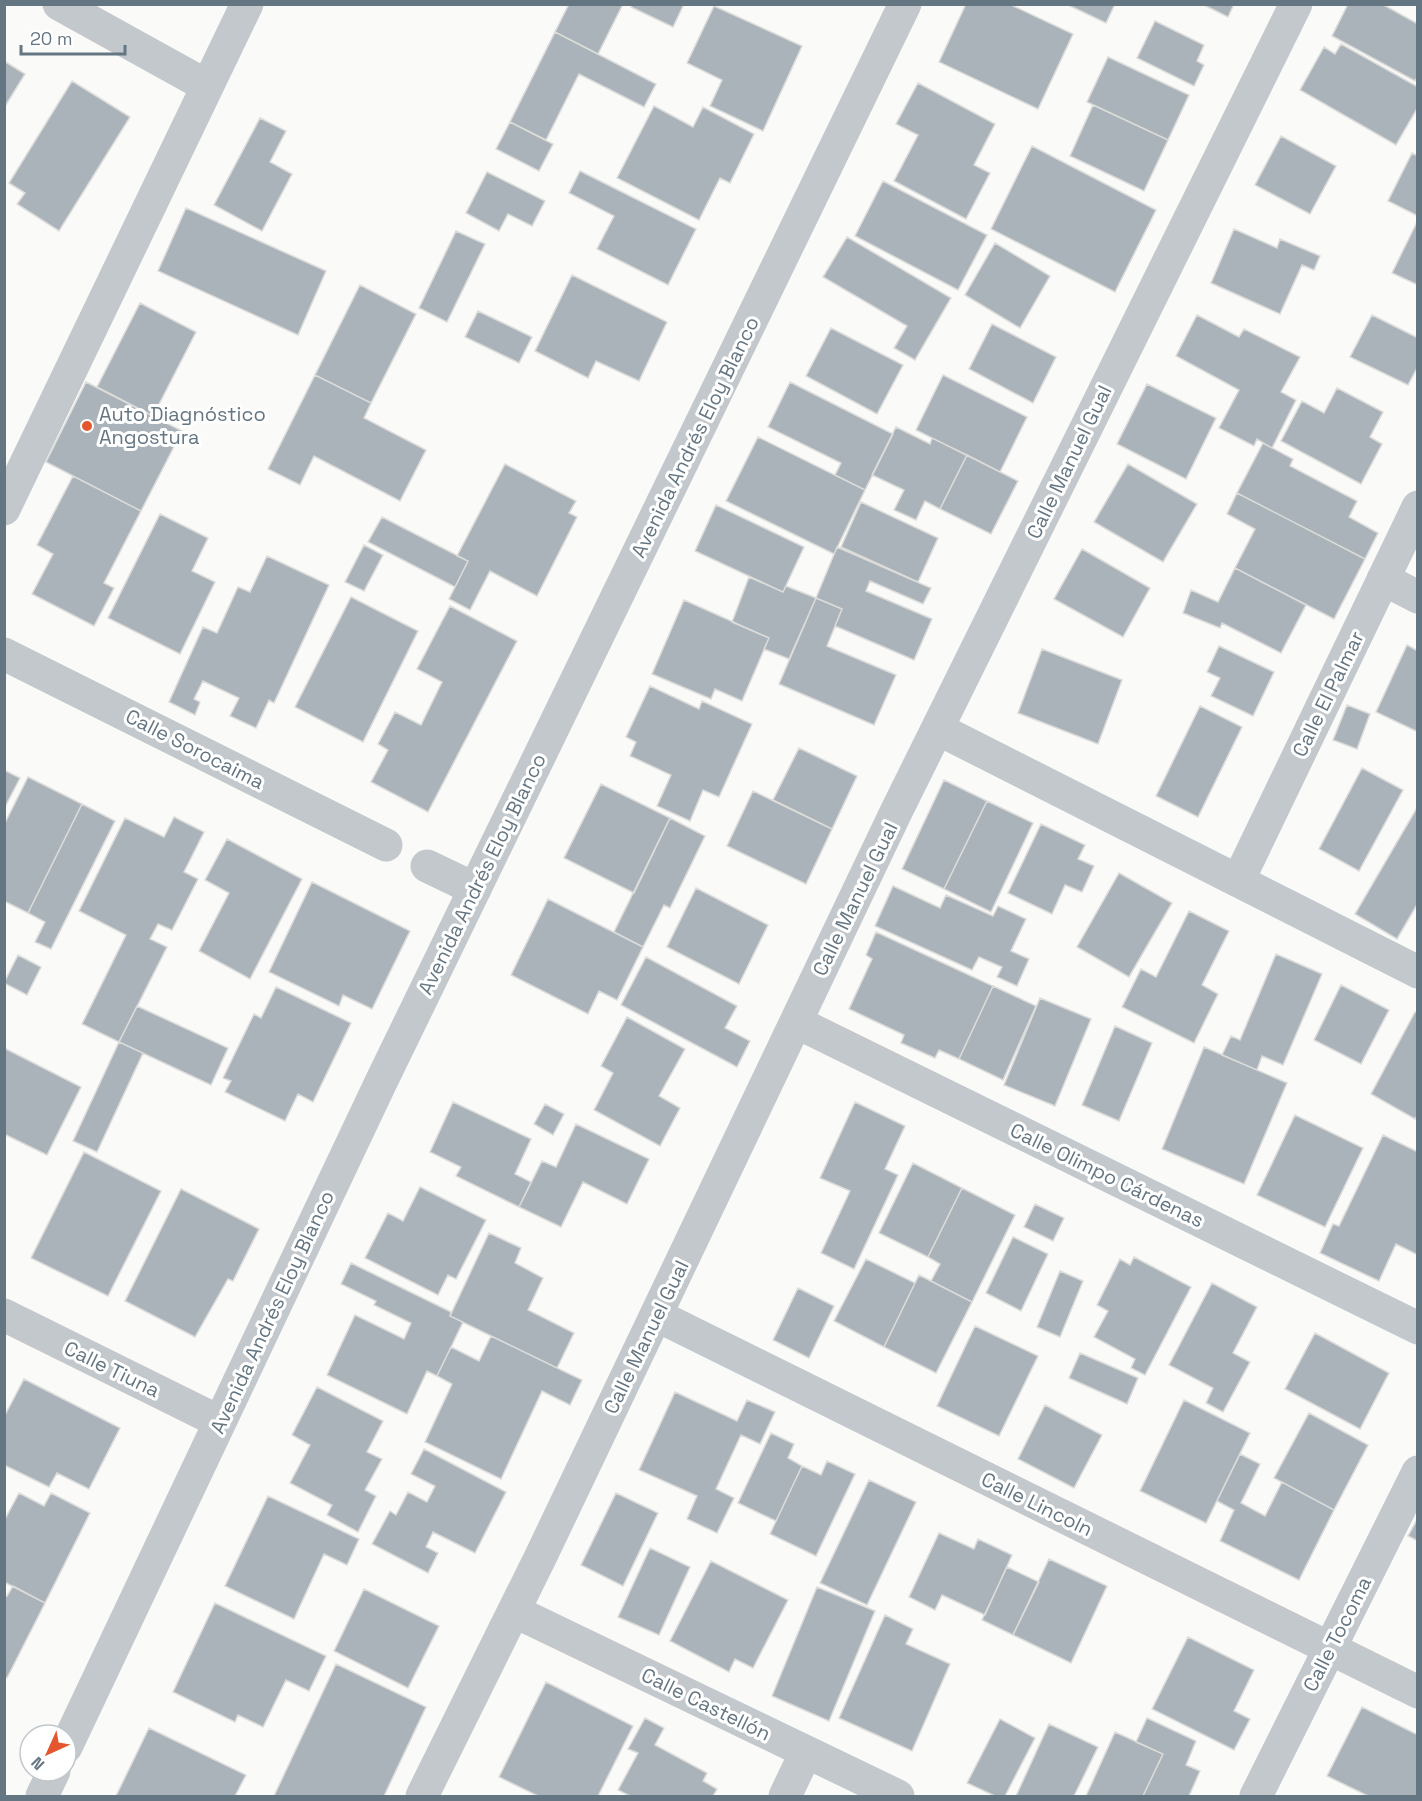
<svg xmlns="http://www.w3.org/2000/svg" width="1422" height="1801" viewBox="0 0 1422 1801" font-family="'Space Grotesk',sans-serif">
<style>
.building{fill:#aab3b9;stroke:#dcdcda;stroke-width:1.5}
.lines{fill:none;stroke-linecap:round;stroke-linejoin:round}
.street{stroke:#c3c8cc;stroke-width:33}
.poi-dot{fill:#e4572e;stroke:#fff;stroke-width:2}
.labels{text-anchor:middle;stroke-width:6;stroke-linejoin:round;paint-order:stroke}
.poi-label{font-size:20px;fill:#657683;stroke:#fff;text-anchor:start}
.street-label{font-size:20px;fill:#657683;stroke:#fff}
</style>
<rect width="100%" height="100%" fill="#fafaf8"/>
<path class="building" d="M569 4H623L598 54 555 32Z
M632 4H684L673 27 631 7Z
M966 4H1009L1073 34 1038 109 939 62Z
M1066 4H1115L1106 23Z
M1202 4H1234L1228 17Z
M1348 4H1382L1418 24V76L1415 81 1332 36Z
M714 6 802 46 763 131 710 106 722 80 687 63Z
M1155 21 1204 45 1197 61 1204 65 1194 86 1137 58Z
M555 32 656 84 644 107 579 74 546 140 510 122Z
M1341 44 1418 87V107L1396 145 1300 90 1324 47 1335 54Z
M1108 57 1189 95 1168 140 1087 102Z
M4 61 25 74 4 108Z
M72 81 130 117 59 231 17 204 25 193 9 183Z
M918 83 995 124 974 165 990 173 966 219 894 181 918 135 896 124Z
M1093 105 1168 140 1144 191 1070 156Z
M654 106 693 127 703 107 754 134 730 183 720 178 699 220 617 178Z
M260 118 286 131 270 162 292 174 262 231 214 205Z
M510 122 553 144 539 171 496 149Z
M1281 136 1336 166 1310 214 1255 185Z
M1032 146 1156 210 1115 292 991 229Z
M1412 153 1418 156V216L1388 201Z
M580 171 696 229 668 285 597 249 614 216 569 193Z
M487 172 545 201 532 226 508 214 499 231 466 213Z
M883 181 987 235 958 290 855 236Z
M186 208 326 271 298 335 158 271Z
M1417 222 1418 223V285L1392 273Z
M1234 229 1277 248 1280 239 1320 256 1314 270 1302 265 1280 314 1211 283Z
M456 231 485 244 447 322 419 308Z
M847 237 951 298 915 360 894 348 907 326 823 277Z
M995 243 1050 276 1020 328 965 295Z
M572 275 667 322 639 381 596 361 588 378 535 351Z
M360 285 416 314 371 403 315 375Z
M140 303 196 332 153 416 97 387Z
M478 311 532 337 519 363 465 337Z
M1197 315 1239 337 1244 329 1300 357 1281 392 1296 400 1272 448 1257 439 1254 446 1219 428 1239 390 1176 356Z
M1372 315 1418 338V366L1408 385 1350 357Z
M992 324 1056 357 1033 403 969 369Z
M831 328 903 365 877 414 806 376Z
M315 375 371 403 364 418 426 450 400 501 314 456 300 485 268 469Z
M943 375 1027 417 1000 472 916 430Z
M86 382 182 431 141 511 46 462Z
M790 382 893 434 865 490 835 475 841 463 768 427Z
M1147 384 1216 418 1186 479 1117 444Z
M1337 388 1383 412 1370 437 1382 444 1361 484 1281 441 1302 401 1324 413Z
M896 427 930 444 932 438 967 455 940 509 925 501 916 520 894 510 904 490 872 475Z
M758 437 865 490 834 554 726 501Z
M1263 443 1293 459 1290 466 1357 501 1349 517 1378 533 1365 559 1237 493Z
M967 455 1018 481 991 534 940 509Z
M505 464 576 501 569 513 577 517 537 596 490 571 470 610 449 599 468 561 457 556Z
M1128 464 1197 504 1163 562 1094 522Z
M73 476 141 511 104 583 114 588 94 626 32 594 53 554 37 545Z
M1237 493 1365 559 1334 619 1235 568 1255 529 1227 514Z
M861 502 938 538 918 582 841 547Z
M716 505 804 547 783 592 695 551Z
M160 514 208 538 192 571 215 582 180 654 108 618Z
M382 517 468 561 455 587 368 542Z
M364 545 383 555 364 591 345 582Z
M837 547 931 588 923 604 870 581 866 591 932 619 914 660 835 626 842 609 816 598Z
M1082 549 1150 588 1123 637 1054 599Z
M267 556 329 585 274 703 269 700 256 728 230 716 239 698 203 681 194 699 200 702 195 715 169 702 203 627 217 633 238 587 250 592Z
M1235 568 1306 605 1281 653 1222 623 1220 628 1183 613 1191 590 1218 602Z
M749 577 783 592 786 586 816 598 789 659 764 649 769 638 732 622Z
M351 597 418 631 363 742 295 707Z
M816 598 842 609 827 646 896 675 874 725 779 684Z
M684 600 769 638 742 701 715 689 711 699 652 674Z
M450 606 517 641 428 812 371 782 388 750 378 744 395 712 421 725 442 682 417 669Z
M1407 645 1418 651V732L1376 712Z
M1219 646 1274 672 1253 716 1211 696 1220 678 1207 672Z
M1042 649 1122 680 1098 744 1018 713Z
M650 686 699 709 702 701 752 724 719 797 703 790 690 821 657 806 671 775 630 756 636 742 626 737Z
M1347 705 1370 714 1357 749 1333 740Z
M1200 706 1242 727 1198 817 1156 796Z
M799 748 857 776 832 829 773 800Z
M1362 768 1403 790 1359 871 1319 849Z
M4 770 20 778 4 809Z
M28 777 82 804 28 913 4 901V825Z
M944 780 987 801 944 889 902 869Z
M601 784 670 818 634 893 564 858Z
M753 791 832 829 806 884 727 846Z
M987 801 1033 823 991 912 944 889Z
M82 804 115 821 51 949 35 942 45 922 28 913Z
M1418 806V903L1397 939 1355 914Z
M174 817 204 832 184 872 198 879 172 930 158 924 150 939 167 947 119 1042 82 1024 126 935 79 911 125 818 164 837Z
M670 818 705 836 670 908 664 905 643 947 614 932Z
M1041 824 1085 845 1078 859 1094 866 1082 892 1065 885 1052 914 1008 893Z
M227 839 302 879 250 979 199 951 229 893 205 880Z
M1119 873 1172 903 1129 977 1077 947Z
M312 882 410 931 372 1009 343 995 339 1006 269 972Z
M893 886 940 908 946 895 993 916 998 906 1026 919 1011 951 1029 959 1017 986 997 977 1002 967 979 957 972 970 875 926Z
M696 888 768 925 739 984 667 947Z
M548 899 643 947 617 1000 599 991 588 1014 511 975Z
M1189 911 1229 931 1202 985 1218 994 1194 1043 1122 1007 1141 969 1156 977Z
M876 932 993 986 959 1059 939 1050 935 1058 901 1043 904 1035 849 1009 872 959 866 955Z
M1276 954 1322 974 1283 1065 1262 1056 1257 1070 1222 1055 1231 1036 1240 1040Z
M18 955 41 967 27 995 4 983Z
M646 957 737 1006 725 1028 750 1041 737 1067 621 1005Z
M1341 985 1389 1010 1361 1064 1314 1040Z
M993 986 1036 1006 1003 1080 959 1059Z
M276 987 351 1023 313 1102 298 1094 285 1121 225 1092 231 1081 223 1078 254 1014 261 1018Z
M1040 998 1091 1019 1055 1106 1004 1085Z
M137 1006 228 1048 211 1085 119 1042Z
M1415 1012 1418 1014V1114L1415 1119 1371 1094Z
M627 1017 685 1049 659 1096 680 1108 660 1146 594 1110 613 1073 601 1066Z
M1115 1026 1152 1043 1119 1121 1082 1105Z
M119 1042 143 1053 97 1152 73 1141Z
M1204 1047 1287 1083 1244 1184 1162 1149Z
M4 1048 81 1087 47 1155 4 1134Z
M453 1102 531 1139 515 1174 531 1182 519 1207 456 1176 461 1167 430 1152Z
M855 1102 905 1126 885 1169 898 1175 854 1269 821 1253 850 1191 820 1178Z
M545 1104 564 1114 553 1135 534 1124Z
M1295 1115 1363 1148 1325 1227 1257 1195Z
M576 1124 649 1159 627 1204 583 1182 561 1227 519 1207 542 1161 556 1167Z
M1383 1135 1418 1152V1255L1396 1244 1379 1281 1320 1253 1333 1224 1339 1226Z
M84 1152 161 1191 108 1296 31 1258Z
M913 1163 962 1188 928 1257 879 1233Z
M420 1187 486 1220 456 1279 448 1275 438 1295 365 1258 388 1213 403 1221Z
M962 1188 1015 1215 972 1302 931 1281 940 1264 928 1257Z
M181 1189 259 1229 233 1281 228 1279 195 1337 125 1301Z
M1035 1204 1064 1218 1053 1241 1024 1227Z
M489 1233 521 1248 515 1263 543 1278 528 1310 574 1333 557 1368 450 1316Z
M1013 1237 1048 1254 1021 1311 986 1293Z
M1134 1257 1191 1287 1145 1375 1131 1368 1135 1359 1094 1337 1108 1311 1097 1305 1120 1259 1130 1265Z
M866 1259 915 1283 884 1347 834 1321Z
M351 1263 451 1312 450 1316 463 1322 437 1376 427 1371 407 1414 327 1375 355 1315 404 1339 411 1323 374 1305 376 1301 341 1284Z
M1060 1271 1083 1281 1060 1337 1037 1327Z
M919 1275 972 1302 936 1373 884 1347Z
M1212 1283 1257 1307 1233 1353 1250 1362 1223 1412 1206 1403 1213 1388 1169 1365Z
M798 1288 834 1306 809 1358 773 1340Z
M975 1326 1038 1356 999 1436 937 1406Z
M1315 1333 1389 1373 1360 1429 1285 1389Z
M491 1336 582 1380 570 1405 542 1391 501 1479 425 1442 452 1384 437 1376 451 1347 479 1361Z
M1080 1353 1138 1378 1127 1404 1069 1378Z
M24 1379 120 1428 89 1489 57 1473 49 1487 4 1465V1417Z
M317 1387 383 1421 367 1452 382 1459 365 1490 376 1496 358 1532 327 1515 332 1505 290 1483 310 1445 292 1435Z
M675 1392 737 1421 747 1400 775 1412 760 1444 741 1435 716 1489 734 1498 717 1533 687 1519 697 1496 639 1470Z
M1184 1400 1250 1433 1206 1523 1140 1491Z
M1045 1405 1102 1435 1074 1488 1018 1459Z
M1309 1413 1368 1445 1334 1510 1274 1478Z
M771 1433 794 1444 788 1458 802 1466 776 1521 738 1503Z
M424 1449 506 1492 475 1553 433 1532 426 1547 438 1553 428 1573 372 1544 390 1511 396 1515 408 1492 427 1502 435 1486 411 1474Z
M1240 1454 1260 1464 1241 1503 1265 1516 1282 1482 1334 1510 1299 1580 1220 1541 1234 1510 1217 1501Z
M827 1461 855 1474 816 1556 770 1534 802 1466 821 1475Z
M869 1480 916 1502 867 1605 820 1583Z
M19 1493 44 1506 51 1493 90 1513 45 1603 4 1582V1521Z
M616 1493 658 1513 623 1586 581 1565Z
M268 1496 359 1539 347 1565 324 1554 294 1619 225 1586Z
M1418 1518V1541L1408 1536Z
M939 1533 974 1549 978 1539 1012 1555 985 1615 942 1595 935 1610 909 1597Z
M650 1548 690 1567 659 1635 618 1617Z
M1049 1559 1107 1586 1071 1663 1013 1635Z
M711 1561 788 1600 753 1668 735 1659 729 1672 670 1641Z
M1007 1567 1039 1582 1013 1635 982 1620Z
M13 1586 45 1603 7 1678 4 1676V1595L7 1596Z
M817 1587 875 1611 829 1721 772 1696Z
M364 1589 439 1626 408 1688 334 1651Z
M215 1603 326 1656 309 1691 286 1680 263 1727 238 1715 235 1722 173 1692Z
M885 1615 913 1629 906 1644 950 1664 912 1751 839 1718Z
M1188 1637 1254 1670 1234 1711 1250 1719 1234 1750 1152 1709Z
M336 1664 426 1707 384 1796H274Z
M546 1682 633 1726 598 1796H538L499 1777Z
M1362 1707 1418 1735V1796H1368L1327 1776Z
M645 1718 664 1728 655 1745 707 1773 703 1781 717 1789 713 1796H630L618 1790 638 1753 628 1749Z
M1147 1718 1196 1741 1186 1765 1200 1771 1189 1796H1143L1163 1754 1136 1742Z
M1000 1719 1035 1738 1005 1796H995L967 1783Z
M1049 1724 1098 1747 1074 1796H1016Z
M149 1728 246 1775 235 1796H116Z
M1115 1732 1163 1754 1143 1796H1086Z"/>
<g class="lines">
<path class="street" d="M59 4 207 86
M4 509 247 4
M1383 579 1418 597
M4 654 386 845
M938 729 1418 972
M427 866 475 889
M1238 881 1418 507
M796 1022 1418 1328
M4 1315 220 1422
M656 1315 1418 1692
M514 1611 898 1796
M66 1747 381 1082 905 4
M42 1796 54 1771
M422 1796 540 1558 896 812 1296 4
M785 1796 806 1752
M1256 1796 1418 1472"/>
</g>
<circle class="poi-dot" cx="87" cy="426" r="6"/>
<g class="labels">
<g class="poi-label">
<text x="99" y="421">Auto Diagnóstico<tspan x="99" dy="23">Angostura</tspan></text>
</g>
<g class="street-label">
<text transform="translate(695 437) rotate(-64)" y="7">Avenida Andrés Eloy Blanco</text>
<text transform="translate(1069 462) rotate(-64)" y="7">Calle Manuel Gual</text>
<text transform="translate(1328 694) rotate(-64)" y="7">Calle El Palmar</text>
<text transform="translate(195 749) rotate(27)" y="7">Calle Sorocaima</text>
<text transform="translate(482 874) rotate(-64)" y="7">Avenida Andrés Eloy Blanco</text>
<text transform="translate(855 899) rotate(-64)" y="7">Calle Manuel Gual</text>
<text transform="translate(1107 1175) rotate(26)" y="7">Calle Olimpo Cárdenas</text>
<text transform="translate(272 1312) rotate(-65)" y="7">Avenida Andrés Eloy Blanco</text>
<text transform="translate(646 1337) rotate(-64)" y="7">Calle Manuel Gual</text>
<text transform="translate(112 1369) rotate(26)" y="7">Calle Tiuna</text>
<text transform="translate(1037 1504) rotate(26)" y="7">Calle Lincoln</text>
<text transform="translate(1337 1634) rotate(-63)" y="7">Calle Tocoma</text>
<text transform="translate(706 1704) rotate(26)" y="7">Calle Castellón</text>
</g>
</g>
<rect width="1422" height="1801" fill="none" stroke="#657683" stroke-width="12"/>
<g transform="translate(48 1753) rotate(225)"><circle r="28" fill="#ffffff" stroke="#c1c8cd" stroke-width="1.5"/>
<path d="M0-4.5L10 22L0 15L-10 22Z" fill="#e4572e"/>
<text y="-9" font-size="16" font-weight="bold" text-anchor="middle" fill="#657683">N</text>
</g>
<path d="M21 45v9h104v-9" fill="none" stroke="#657683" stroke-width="3"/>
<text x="30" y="45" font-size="18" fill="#657683" stroke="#ffffff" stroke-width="4.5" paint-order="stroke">20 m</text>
</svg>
